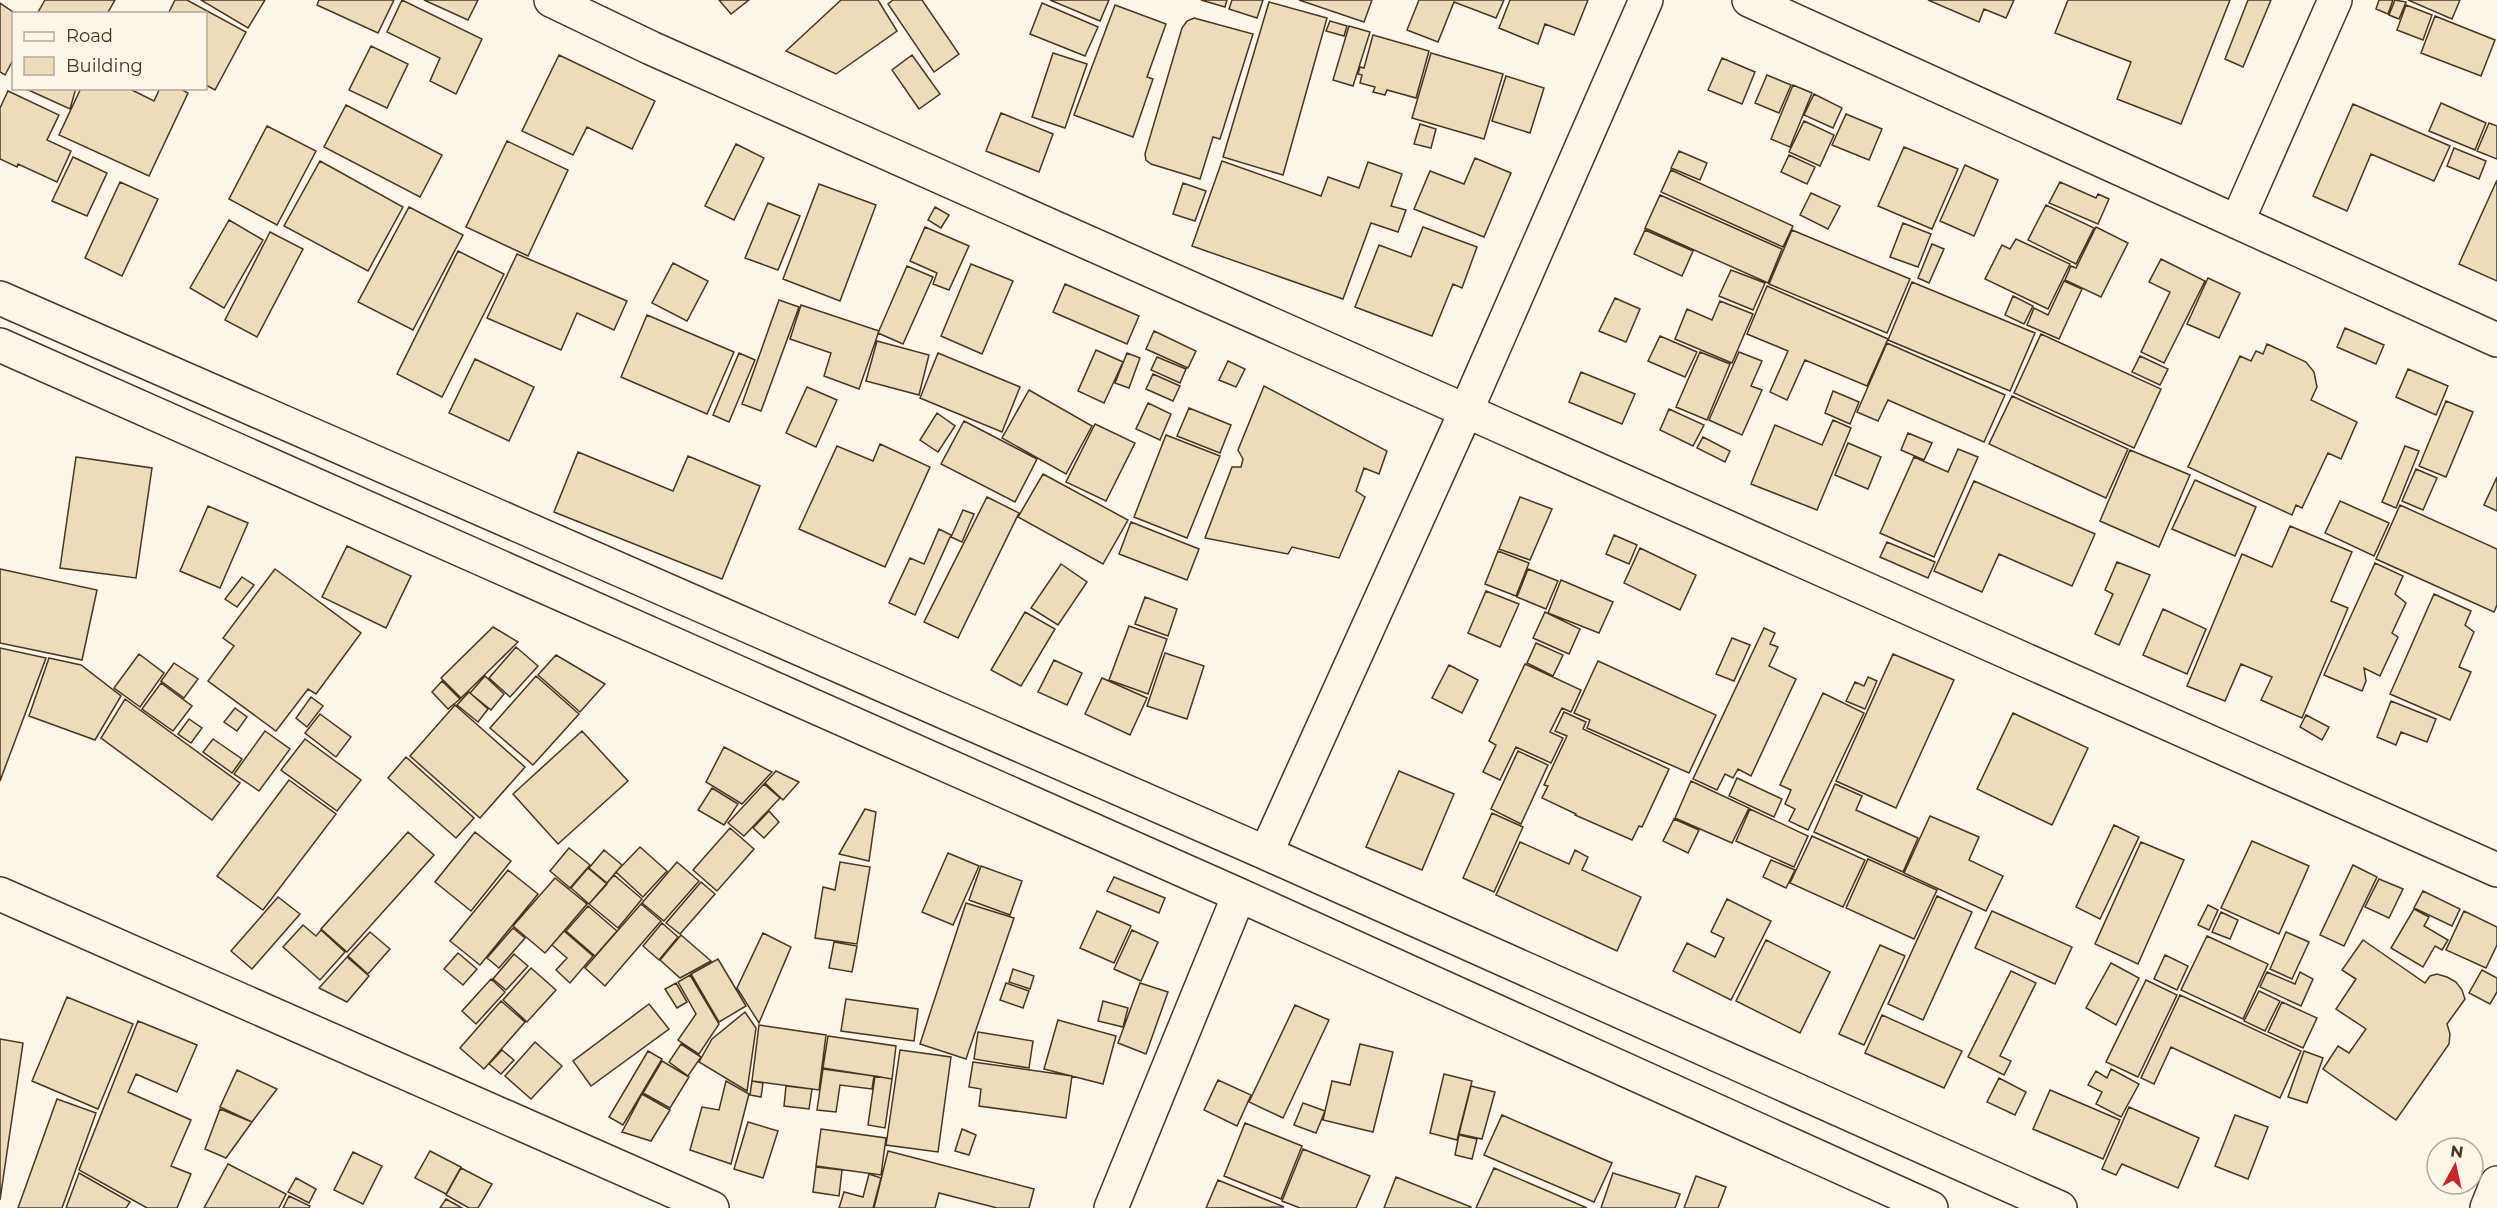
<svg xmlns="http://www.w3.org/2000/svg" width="2497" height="1208" viewBox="0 0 2497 1208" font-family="Montserrat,sans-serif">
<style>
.building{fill:#ecdcbc;stroke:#4a3520;stroke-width:1.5}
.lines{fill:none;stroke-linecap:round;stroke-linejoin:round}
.minor-casing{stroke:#4a3520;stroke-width:36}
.minor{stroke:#fbf6e9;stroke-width:33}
</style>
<rect width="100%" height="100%" fill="#fbf6e9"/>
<path class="building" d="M45 0H115L107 14H37Z
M175 0H187L246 32 215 90 206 85V14H168Z
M201 0H265L248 28Z
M319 0H394L378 33 317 5Z
M402 0 482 39 456 94 430 81 440 58 387 32Z
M424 0H478L468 20Z
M719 0H749L731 14Z
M841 0H878L897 31 836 74 786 51Z
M893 0H922L959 54 934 72 888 4Z
M1050 0H1109L1100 21Z
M1201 0H1227L1225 7Z
M1232 0H1263L1257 18 1229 9Z
M1299 0H1372L1364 22Z
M1419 0H1504L1496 18 1454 2 1438 42 1407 30Z
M1510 0H1588L1574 35 1545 24 1538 44 1499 28Z
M1928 0H2014L2006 18 1984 9 1979 22Z
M2068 0H2230L2181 124 2117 99 2131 62 2055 33Z
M2248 0H2271L2243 67 2225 59Z
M2379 0H2393L2388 14 2376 9Z
M2395 0 2406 2 2399 19 2389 15Z
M2408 0H2460L2452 19Z
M1269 2 1327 18 1283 175 1223 157Z
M0 3 16 14H14V58L5 75 0 72Z
M1042 3 1098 27 1085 56 1030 34Z
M1115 5 1166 24 1147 77 1153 79 1133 137 1074 115Z
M2406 5 2432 15 2423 40 2397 30Z
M2435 16 2495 40 2481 76 2421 53Z
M1194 18 1253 34 1220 139 1213 137 1200 179 1151 164 1146 160 1145 154 1182 28 1187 21Z
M1330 21 1347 26 1344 36 1326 31Z
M1349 26 1370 32 1353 86 1333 80Z
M1373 35 1429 51 1416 98 1387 90 1385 95 1373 92 1375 87 1360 83 1362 75 1358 74 1360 67 1364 68Z
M371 46 408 64 387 108 349 90Z
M1053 53 1087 64 1065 128 1032 117Z
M1431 53 1503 74 1484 139 1412 118Z
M559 55 655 101 632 149 587 127 573 155 522 131Z
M912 55 940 94 919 109 892 70Z
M1722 58 1755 72 1742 104 1708 90Z
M1767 75 1791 85 1779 113 1755 103Z
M1506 76 1544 88 1530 133 1492 121Z
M1793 85 1812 93 1790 147 1771 139Z
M24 88H76L70 109Z
M81 88H128L154 101 160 88H179L188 93 149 176 59 135Z
M8 91 59 115 47 140 71 151 57 182 18 164 17 167 0 159V108Z
M1814 94 1842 108 1833 128 1804 115Z
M2441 103 2486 123 2475 150 2429 131Z
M2353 104 2450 146 2434 181 2371 154 2347 211 2313 196Z
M346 105 442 155 420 197 324 147Z
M1001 113 1053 134 1039 172 986 151Z
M1846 114 1882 129 1869 160 1832 145Z
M1804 121 1834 135 1820 166 1789 152Z
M2489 123 2497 126V159L2477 151Z
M1420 124 1436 129 1431 148 1414 144Z
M267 126 316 151 277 225 229 199Z
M507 141 568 170 528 256 466 227Z
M736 144 764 158 734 220 705 206Z
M1904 147 1958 169 1932 229 1878 206Z
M2454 148 2486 161 2479 179 2447 166Z
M1679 151 1707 163 1700 180 1671 168Z
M1789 155 1815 167 1807 184 1781 172Z
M73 157 107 173 87 216 52 201Z
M1475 158 1511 173 1484 237 1414 209 1430 171 1464 184Z
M320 161 403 207 368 271 284 226Z
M1222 161 1321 196 1328 177 1359 188 1368 162 1402 174 1391 206 1406 210 1398 232 1371 223 1343 299 1192 246Z
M1965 165 1998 180 1974 236 1940 221Z
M1671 170 1793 226 1783 247 1661 192Z
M2497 180V281L2459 264Z
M120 182 158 199 122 276 85 258Z
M2060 182 2096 198 2098 194 2109 199 2098 224 2049 203Z
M1183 183 1206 191 1195 221 1173 214Z
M819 184 876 205 840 301 783 279Z
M1811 193 1840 206 1828 229 1800 215Z
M1660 195 1782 249 1768 283 1645 228Z
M768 203 800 216 778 270 745 258Z
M2046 205 2094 228 2076 264 2028 240Z
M409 207 463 235 413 330 358 302Z
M935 207 949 215 941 228 928 220Z
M229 220 263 240 224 308 190 288Z
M1903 223 1931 234 1918 267 1890 257Z
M925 227 969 246 949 290 933 284 937 273 910 261Z
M1423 227 1477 247 1462 288 1453 284 1432 336 1355 307 1379 245 1411 257Z
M2096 227 2128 243 2101 297 2065 280 2071 266 2076 268Z
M1645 230 1693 251 1682 276 1634 254Z
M1792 230 1910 279 1887 333 1769 284Z
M270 232 303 249 257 337 225 320Z
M2016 239 2070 264 2048 309 1985 279 2002 245 2010 249Z
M1932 244 1944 249 1929 283 1918 278Z
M458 251 504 274 442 397 397 374Z
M517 254 627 301 614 330 577 313 561 350 487 318Z
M2161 259 2205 281 2164 363 2141 352 2170 292 2149 282Z
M673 263 708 281 687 321 652 303Z
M971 264 1013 281 982 354 941 336Z
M907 266 933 277 903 344 878 333Z
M1731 270 1765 283 1753 310 1719 296Z
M2208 278 2240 293 2219 338 2187 324Z
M2064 281 2082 289 2059 339 2027 325 2034 308 2048 315Z
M1912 282 2035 333 2010 391 1888 340Z
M1065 284 1139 316 1127 344 1053 312Z
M1767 286 1888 339 1867 386 1805 360 1787 400 1770 392 1788 351 1747 334Z
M2013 296 2033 306 2024 324 2005 315Z
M1615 298 1640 309 1626 342 1599 331Z
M779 300 799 307 761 411 742 404Z
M1720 301 1753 314 1732 363 1675 339 1687 309 1712 320Z
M801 305 879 331 859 389 824 376 831 353 790 339Z
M647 315 734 352 707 414 621 377Z
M2345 328 2384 345 2376 364 2337 347Z
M1154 331 1196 351 1188 368 1146 349Z
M2041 334 2161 389 2134 448 2014 393Z
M1660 336 1697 352 1685 377 1648 361Z
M877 341 929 355 919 395 866 381Z
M1887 343 2005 395 1984 442 1888 400 1878 421 1857 412Z
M2267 344 2306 362 2314 372 2317 387 2311 400 2357 422 2341 459 2328 453 2302 508 2296 505 2292 515 2188 467 2240 356 2251 361 2256 351 2263 354Z
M1096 350 1123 362 1104 403 1078 391Z
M1700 352 1730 364 1707 420 1676 407Z
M1739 352 1762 361 1751 386 1762 390 1742 435 1709 420Z
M739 353 755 360 729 422 713 415Z
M938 353 1020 387 1002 432 920 398Z
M1127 353 1140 358 1129 388 1115 383Z
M2140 356 2168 369 2160 385 2132 372Z
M1157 357 1186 369 1180 383 1151 370Z
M475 359 534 387 509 441 449 413Z
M1228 361 1245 369 1236 387 1219 380Z
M2408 369 2448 386 2436 415 2396 397Z
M1581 372 1635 394 1622 424 1569 402Z
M1153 374 1180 386 1173 401 1146 389Z
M1264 386 1387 451 1379 474 1364 468 1356 491 1365 497 1339 558 1292 547 1288 554 1205 538 1232 467H1241L1243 459 1238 450Z
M807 387 837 400 816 447 786 433Z
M1029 390 1092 426 1066 474 1002 438Z
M1833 391 1859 402 1850 424 1825 413Z
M2012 396 2128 449 2106 498 1989 444Z
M2446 401 2473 412 2446 477 2419 466Z
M1148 403 1171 414 1160 440 1136 429Z
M1189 408 1231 425 1220 453 1177 436Z
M1669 409 1704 425 1693 446 1660 430Z
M937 413 955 426 938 452 920 440Z
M1833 420 1851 428 1817 510 1751 484 1775 425 1822 445Z
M964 421 1037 459 1015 502 941 464Z
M1095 424 1135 443 1106 501 1066 482Z
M1908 433 1932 443 1924 460 1901 450Z
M1166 435 1220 456 1187 538 1134 517Z
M1703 437 1730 451 1725 462 1697 448Z
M1848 443 1881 457 1868 489 1835 475Z
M880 444 930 467 885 567 799 529 837 446 873 461Z
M2405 446 2419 451 2396 508 2382 502Z
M1958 449 1978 457 1934 557 1880 533 1914 457 1948 472Z
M2130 450 2190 475 2159 547 2100 521Z
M578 452 673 491 688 456 760 486 722 579 554 512Z
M76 457 152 468 136 578 60 568Z
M2416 469 2437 478 2423 510 2402 501Z
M1043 474 1128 520 1103 564 1018 517Z
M2497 477V511L2484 505Z
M2195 480 2256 507 2235 556 2172 529Z
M1974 481 2095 534 2072 586 1999 554 1982 592 1934 571Z
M987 497 1019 513 958 638 924 622Z
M1520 497 1552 509 1530 560 1499 549Z
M2340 501 2389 523 2374 556 2325 533Z
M2400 505 2497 549V605L2494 612 2376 559Z
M208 506 248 523 220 588 180 571Z
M963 510 974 514 962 542 951 537Z
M1131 522 1199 549 1187 580 1119 554Z
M2290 526 2352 552 2331 601 2348 608 2302 718 2261 700 2272 677 2241 664 2225 701 2187 686 2242 554 2272 567Z
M939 529 951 535 915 615 889 603 910 558 924 564Z
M1614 535 1637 545 1629 564 1606 554Z
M1887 542 1935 562 1928 578 1880 557Z
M347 546 411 576 386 628 322 597Z
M1640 548 1696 575 1680 610 1624 583Z
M1498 551 1529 563 1516 596 1485 584Z
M2117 562 2150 575 2119 645 2095 634 2113 594 2105 590Z
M2375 563 2403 576 2395 594 2406 603 2392 633 2398 637 2380 676 2364 668 2366 681 2362 691 2324 675Z
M1061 564 1087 582 1058 625 1031 608Z
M0 569 97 590 82 660 0 643Z
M275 569 361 633 316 694 308 689 276 731 208 681 234 646 223 638Z
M1528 569 1558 581 1546 609 1517 597Z
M242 577 254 585 237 607 225 599Z
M1561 580 1613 602 1599 633 1548 613Z
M1486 591 1519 604 1500 647 1468 633Z
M2434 594 2471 611 2465 625 2474 632 2459 667 2471 672 2450 720 2390 694Z
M1145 597 1177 609 1168 636 1135 624Z
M2163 609 2206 629 2187 674 2143 655Z
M1025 612 1055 629 1021 686 991 670Z
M1545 612 1580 629 1569 654 1533 638Z
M1129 626 1167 639 1148 694 1109 680Z
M493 627 518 642 461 698 441 678Z
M1764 628 1775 633 1770 644 1778 647 1769 666 1796 679 1751 776 1738 769 1733 778 1725 774 1717 790 1693 779Z
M1732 638 1750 645 1734 681 1716 674Z
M1536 643 1563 655 1553 676 1527 663Z
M516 647 538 666 510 697 489 678Z
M0 648 46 658 0 781Z
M1165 653 1204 666 1187 719 1147 706Z
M139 654 164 673 140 707 114 688Z
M1893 654 1954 680 1896 808 1836 781Z
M556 655 605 684 580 712 538 675Z
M49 658 81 665 121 696 95 740 29 716Z
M1054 660 1082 673 1067 705 1038 692Z
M1598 661 1716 715 1689 773 1587 728 1590 720 1574 713Z
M174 663 198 679 184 698 161 681Z
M1525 664 1581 690 1571 712 1562 708 1550 732 1563 738 1551 763 1516 747 1500 780 1483 772 1496 745 1489 741Z
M1449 665 1478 680 1462 713 1432 698Z
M485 676 504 694 491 710 470 693Z
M536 676 579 714 533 765 490 728Z
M1868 677 1877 681 1865 709 1846 701 1855 682 1864 686Z
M1102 678 1147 698 1130 735 1085 714Z
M442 681 460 699 448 709 432 692Z
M161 683 192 706 173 731 142 709Z
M469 692 488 709 478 722 457 705Z
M1823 693 1864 713 1808 830 1789 821 1795 809 1785 804 1791 790 1780 785Z
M311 697 323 706 307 727 296 718Z
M125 699 240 783 212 820 101 738Z
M2391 701 2436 719 2427 742 2401 732 2396 745 2377 737Z
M455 705 525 767 480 818 410 756Z
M235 708 247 717 237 731 224 722Z
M1564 712 1586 722 1583 729 1669 769 1642 827 1639 826 1632 840 1575 815 1576 814 1542 798 1548 786 1544 785 1567 736 1555 731Z
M2013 713 2088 748 2052 825 1977 789Z
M320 714 351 737 336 757 305 733Z
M2306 715 2329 727 2322 740 2300 727Z
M189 719 202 728 191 743 178 734Z
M265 731 290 749 259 791 234 774Z
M582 731 628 781 558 844 513 794Z
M213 739 242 759 232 773 203 752Z
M305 739 361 780 337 811 281 770Z
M724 747 772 772 742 804 706 782Z
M1518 751 1548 765 1521 824 1491 809Z
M406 757 474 818 456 838 388 778Z
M776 771 799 782 783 800 765 783Z
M1399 771 1454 794 1422 870 1366 847Z
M1737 778 1782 799 1774 817 1729 796Z
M289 780 336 814 263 910 217 876Z
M1691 781 1749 808 1732 843 1675 818Z
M764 784 780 798 744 836 728 823Z
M1835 784 1862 796 1856 810 1918 838 1903 872 1814 832Z
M712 788 738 804 724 825 698 810Z
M865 809 876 812 869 861 839 854Z
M1750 809 1808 836 1794 867 1736 841Z
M769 811 779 822 764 838 753 828Z
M1492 813 1523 827 1494 892 1463 878Z
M1930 816 1979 837 1969 860 2003 876 1986 911 1904 873Z
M1674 819 1699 830 1688 853 1663 841Z
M2114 825 2139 837 2100 919 2076 907Z
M730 828 754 849 717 891 693 870Z
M408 832 434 855 347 952 321 929Z
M475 832 511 861 471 911 435 882Z
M1812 836 1865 860 1843 907 1790 883Z
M2252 841 2309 866 2279 934 2221 908Z
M1520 842 1569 864 1575 850 1588 857 1582 870 1641 897 1617 951 1496 895Z
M2141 842 2184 860 2138 964 2095 944Z
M640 847 667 871 643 897 616 872Z
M569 848 590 865 570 888 550 871Z
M604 850 622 865 607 883 589 868Z
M948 853 979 866 953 925 922 912Z
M1868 859 1937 890 1914 939 1846 908Z
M1771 860 1795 870 1786 888 1763 877Z
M677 862 699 881 664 921 642 903Z
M840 862 870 867 857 944 815 938 823 887 835 890Z
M2353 865 2377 877 2344 946 2320 935Z
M981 866 1022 881 1010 915 969 900Z
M588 868 607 884 589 904 571 888Z
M508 870 538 894 480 965 450 941Z
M614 875 642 899 618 928 589 904Z
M1114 877 1165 898 1159 913 1107 891Z
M555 878 587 904 545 953 513 926Z
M2379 879 2403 889 2389 918 2365 907Z
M701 882 715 894 680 934 666 923Z
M2423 891 2460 909 2452 926 2414 908Z
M1937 896 1972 912 1923 1020 1888 1004Z
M278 897 300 914 252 969 231 951Z
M1727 899 1771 921 1731 1000 1673 971 1687 943 1715 957 1724 938 1711 932Z
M966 903 1014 918 966 1059 920 1044Z
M641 904 661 921 605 986 585 968Z
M2208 905 2218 910 2209 930 2198 925Z
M588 906 617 931 595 956 566 931Z
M2414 909 2429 917 2424 926 2448 940 2442 950 2435 946 2423 967 2391 948Z
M1097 911 1131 926 1114 963 1080 948Z
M1992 911 2072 947 2055 984 1975 948Z
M2464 911 2497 927V945L2486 968 2446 950Z
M2221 912 2238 920 2230 939 2212 932Z
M662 923 678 937 659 960 643 946Z
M303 925 316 936 321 930 345 952 320 980 283 947Z
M513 928 525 938 499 968 487 958Z
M1132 930 1158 942 1141 981 1114 969Z
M564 931 593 956 570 983 556 970 567 958 552 945Z
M370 932 390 949 368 974 348 956Z
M2286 932 2309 942 2292 979 2270 969Z
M763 933 791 947 759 1023 737 988Z
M681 935 711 961 680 978 660 960Z
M2207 936 2268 964 2243 1019 2181 990Z
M1766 940 1830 972 1800 1033 1736 1001Z
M2363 940 2425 983 2430 976 2437 974 2447 977 2456 982 2462 990 2465 999 2447 1024 2450 1034 2449 1044 2396 1120 2323 1069 2338 1046 2349 1053 2366 1029 2336 1009 2356 979 2342 970Z
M834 942 857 946 852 972 829 968Z
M1880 945 1905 956 1864 1045 1839 1034Z
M458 953 477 969 463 985 444 969Z
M514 954 528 966 506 990 493 979Z
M2165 955 2188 966 2177 990 2154 979Z
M347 957 369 976 347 1002 319 988Z
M718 959 746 1006 719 1022 691 974Z
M2111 963 2139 978 2116 1025 2086 1008Z
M531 968 556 990 527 1022 503 1000Z
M1013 969 1034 976 1030 989 1009 982Z
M2482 970 2497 978V992L2490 1004 2469 993Z
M2011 971 2036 983 2000 1056 2011 1061 2004 1075 1968 1057Z
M2267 972 2295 984 2300 972 2313 979 2301 1006 2260 987Z
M690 975 719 1024 699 1054 678 1040 696 1014 678 982Z
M491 979 505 992 476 1024 462 1011Z
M2146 980 2177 995 2138 1077 2106 1062Z
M676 983 687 1002 677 1008 665 989Z
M1006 983 1029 991 1023 1008 1000 1000Z
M1140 983 1168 992 1146 1054 1118 1043Z
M2259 991 2280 1001 2265 1031 2244 1021Z
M2180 995 2301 1051 2280 1098 2171 1047 2154 1084 2141 1078Z
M67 997 133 1024 98 1109 32 1081Z
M846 999 918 1009 914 1041 841 1031Z
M501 1001 525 1022 484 1069 460 1048Z
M1103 1001 1128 1008 1123 1027 1098 1021Z
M2282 1002 2317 1018 2303 1048 2268 1032Z
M649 1004 669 1029 591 1086 573 1061Z
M1295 1005 1329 1020 1283 1118 1249 1102Z
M745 1012 756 1028 747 1091 699 1062 712 1039Z
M1882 1015 1962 1051 1944 1088 1865 1053Z
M1058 1020 1116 1036 1103 1084 1044 1069Z
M138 1021 197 1045 177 1092 136 1074 128 1092 191 1120 171 1166 191 1174 177 1208H147L79 1170Z
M759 1025 826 1035 819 1090 752 1081Z
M978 1032 1033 1041 1029 1068 974 1059Z
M828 1036 896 1046 892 1079 823 1068Z
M0 1039 23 1043 0 1200Z
M535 1042 562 1066 531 1099 505 1076Z
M681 1044 701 1057 688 1076 669 1062Z
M1360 1044 1393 1052 1373 1132 1323 1120 1332 1081 1350 1085Z
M502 1050 514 1060 501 1074 489 1064Z
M900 1050 951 1057 938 1152 886 1145Z
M648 1051 662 1059 623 1125 609 1117Z
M2304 1051 2323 1058 2307 1103 2288 1097Z
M662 1061 689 1077 670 1108 643 1093Z
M973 1062 1072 1076 1066 1118 979 1106 981 1089 969 1087Z
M823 1069 874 1076 872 1089 840 1085 836 1112 817 1110Z
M2111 1069 2139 1084 2121 1117 2096 1104 2102 1092 2088 1085 2096 1071 2107 1078Z
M237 1070 277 1089 252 1122 220 1107Z
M1444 1074 1472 1081 1457 1140 1430 1133Z
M875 1076 892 1079 885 1128 868 1125Z
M1999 1078 2026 1092 2015 1115 1987 1102Z
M1218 1080 1251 1095 1237 1126 1204 1110Z
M726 1081 749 1094 731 1164 690 1150 702 1107 719 1110Z
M752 1081 763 1083 761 1097 750 1095Z
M786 1086 812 1089 809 1109 784 1106Z
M1471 1086 1495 1092 1482 1139 1459 1134Z
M2050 1090 2120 1120 2103 1159 2033 1129Z
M642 1094 670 1110 651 1141 622 1132Z
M57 1099 96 1113 62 1208H18Z
M1303 1103 1325 1111 1316 1133 1294 1125Z
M2129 1107 2199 1138 2178 1188 2122 1164 2116 1175 2102 1169Z
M220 1109 252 1122 226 1158 205 1149Z
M1502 1115 1612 1163 1594 1202 1484 1155Z
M2235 1115 2268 1127 2248 1179 2215 1166Z
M748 1122 778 1131 763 1178 734 1169Z
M1245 1123 1302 1146 1281 1199 1224 1176Z
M821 1129 886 1138 881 1175 816 1166Z
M962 1129 976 1135 969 1155 955 1151Z
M1459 1135 1477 1139 1472 1159 1455 1155Z
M1303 1149 1370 1176 1356 1208H1300L1282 1201Z
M430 1151 461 1167 446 1194 415 1178Z
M888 1151 1034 1189 1029 1208H997L939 1193 935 1208H874Z
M353 1152 382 1166 363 1204 334 1190Z
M228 1164 286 1194 279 1208H204Z
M816 1167 842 1170 839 1196 813 1192Z
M461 1168 492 1184 478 1208H469L446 1195Z
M1494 1168 1587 1208H1476Z
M79 1173 130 1202 126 1208H66Z
M1613 1173 1680 1194 1675 1208H1601Z
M869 1174 881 1178 873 1208H839L844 1192 863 1197Z
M1696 1176 1726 1187 1718 1208H1684Z
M1396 1177 1471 1207V1208H1384Z
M296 1178 316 1189 309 1203 288 1192Z
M1218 1180 1284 1207 1206 1208Z
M289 1196 310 1206 309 1208H283Z
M446 1199 462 1208H440Z"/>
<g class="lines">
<g class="minor-casing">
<path id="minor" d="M551 0 651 48 2497 870
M1749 0 2497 340
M2237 222 2335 0
M0 298 1266 853 2060 1208
M0 345 1239 895 1931 1208
M1266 853 1466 411 1646 0
M0 894 712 1208
M1111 1208 1239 895
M2487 1208 2497 1183"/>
</g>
<use href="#minor" class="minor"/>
</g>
<rect x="12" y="12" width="195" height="78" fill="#fbf6e9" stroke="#b4a999" stroke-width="1.5"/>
<rect x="24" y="32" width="30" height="9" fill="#fbf6e9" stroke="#b4a999" stroke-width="1.5"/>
<text x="66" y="42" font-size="18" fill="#4a3520">Road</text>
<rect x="24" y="57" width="30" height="18" fill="#ecdcbc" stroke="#b4a999" stroke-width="1.5"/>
<text x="66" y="72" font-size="18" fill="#4a3520">Building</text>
<g transform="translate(2455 1166) rotate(8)"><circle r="28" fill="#fbf6e9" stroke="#b4a999" stroke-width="1.5"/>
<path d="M0-4.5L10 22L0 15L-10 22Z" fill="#c62828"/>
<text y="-9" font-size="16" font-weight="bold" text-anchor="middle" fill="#4a3520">N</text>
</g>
</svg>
